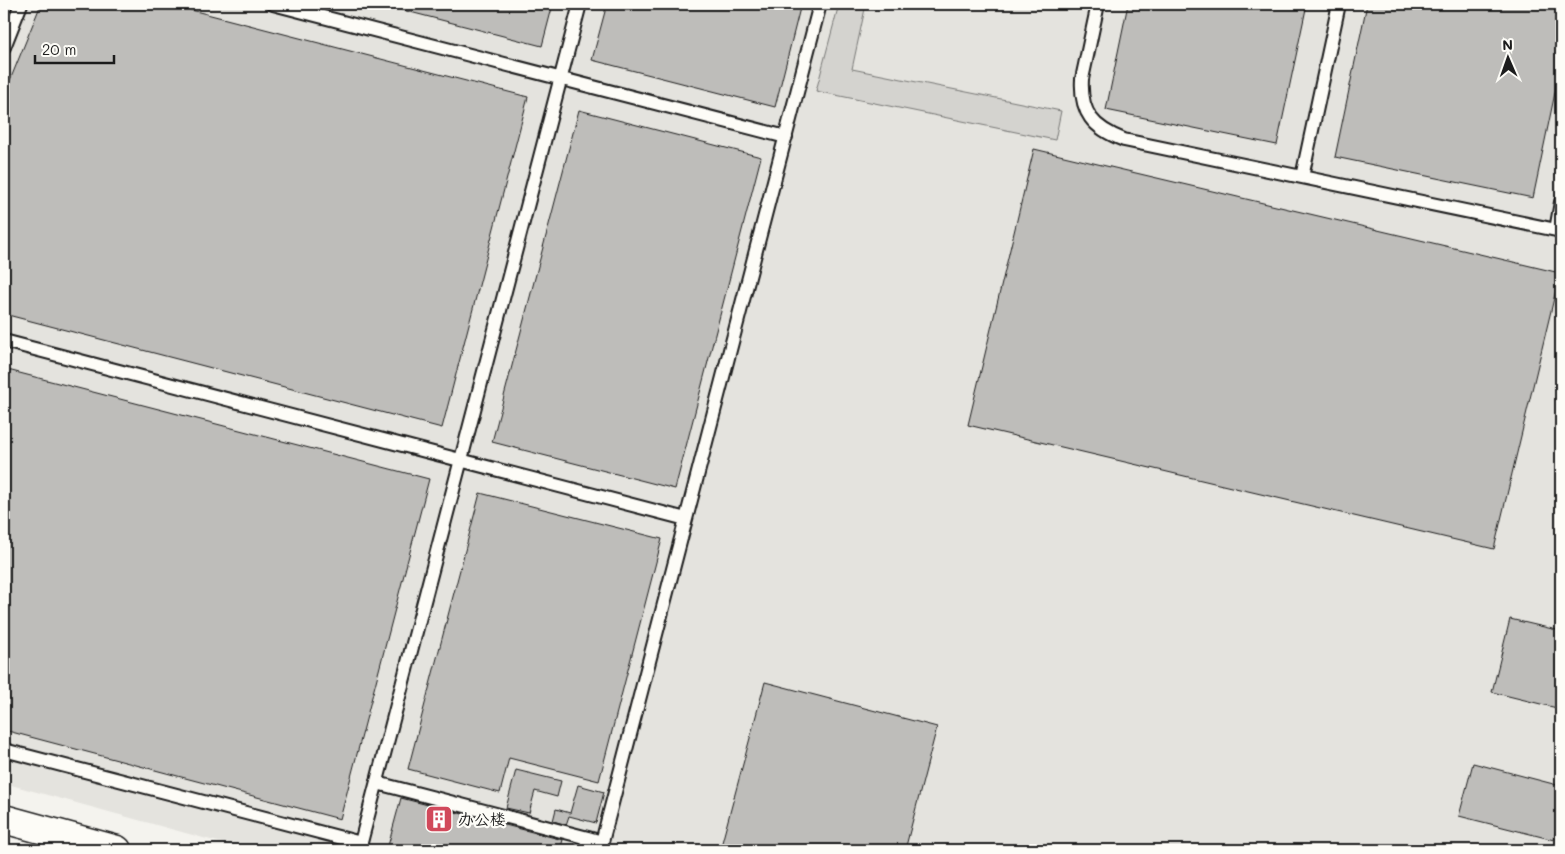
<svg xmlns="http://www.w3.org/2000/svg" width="1565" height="854" viewBox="0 0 1565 854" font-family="Mali,'LXGW WenKai TC',sans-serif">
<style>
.built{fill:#e4e3de}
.green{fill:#d4d3cf;stroke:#787876}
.building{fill:#bebdba;stroke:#1c1c1c}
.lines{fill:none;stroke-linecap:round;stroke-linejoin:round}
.lane-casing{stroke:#1c1c1c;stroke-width:16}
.secondary-casing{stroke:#1c1c1c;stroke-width:31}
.lane{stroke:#fdfcf7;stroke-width:12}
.secondary{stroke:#fdfcf7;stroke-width:28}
.labels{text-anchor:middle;stroke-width:4.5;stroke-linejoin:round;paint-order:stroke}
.poi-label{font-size:16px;fill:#1c1c1c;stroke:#fdfcf7;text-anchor:start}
</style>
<rect width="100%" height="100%" fill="#f4f3ee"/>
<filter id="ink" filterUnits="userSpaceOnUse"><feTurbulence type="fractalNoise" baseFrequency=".02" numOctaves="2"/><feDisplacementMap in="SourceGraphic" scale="10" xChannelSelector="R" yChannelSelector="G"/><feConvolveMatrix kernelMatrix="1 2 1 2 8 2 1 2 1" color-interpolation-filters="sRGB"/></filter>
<g filter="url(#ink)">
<path class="built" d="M4 4H1561V850H247L4 783Z"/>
<path class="green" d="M839 4H866L852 69 1061 111 1055 140 816 91Z"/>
<path class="building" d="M41 4H168L528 97 442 428 4 314V95Z
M379 4H553L542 46Z
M607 4H801L775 107 592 60Z
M1128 4H1307L1277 145 1106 110Z
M1367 4H1561V64L1533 198 1335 157Z
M579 110 761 157 675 489 492 442Z
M1034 149 1560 273 1494 549 968 425Z
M4 369 429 479 340 819 4 730Z
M480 493 662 539 599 781 509 758 500 793 408 769Z
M1510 619 1561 631V709L1492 692Z
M765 682 937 727 905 850H720Z
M1473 763 1561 786V809L1554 840 1459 816Z
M516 770 561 781 557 797 535 791 529 813 506 808Z
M578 785 604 792 596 823 569 816 566 825 553 821 556 809 570 813Z
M401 798 563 840 560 850H403L388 846Z"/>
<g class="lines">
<g class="lane-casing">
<path id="lane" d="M273 4 786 137
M1098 4 1082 79C1080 113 1093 128 1124 140L1561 231
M4 47 21 4
M1302 177 1339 4
M1556 230 1561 202
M4 341 686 519
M4 750 361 843
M377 783 588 838
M359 850 580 4
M585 850 588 838 602 842 820 4"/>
</g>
<g class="secondary-casing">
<path id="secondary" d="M4 819 117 850"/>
</g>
<use href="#lane" class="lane"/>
<use href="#secondary" class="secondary"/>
</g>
</g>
<defs>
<g id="building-square" transform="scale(1.4375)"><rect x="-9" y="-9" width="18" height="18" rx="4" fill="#d1495b" stroke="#fdfcf7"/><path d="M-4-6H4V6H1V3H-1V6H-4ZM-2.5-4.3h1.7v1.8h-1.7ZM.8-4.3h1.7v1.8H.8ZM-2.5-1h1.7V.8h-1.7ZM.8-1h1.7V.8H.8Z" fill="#fff"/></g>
</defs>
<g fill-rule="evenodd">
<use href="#building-square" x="439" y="819"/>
</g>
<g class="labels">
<g class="poi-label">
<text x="458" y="825">办公楼</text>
</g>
</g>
<rect width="1565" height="854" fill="none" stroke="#fdfcf7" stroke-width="20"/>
<rect x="10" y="10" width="1545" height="834" fill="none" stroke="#1c1c1c" stroke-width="2" filter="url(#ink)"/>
<g transform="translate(1508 58) rotate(358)" stroke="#fdfcf7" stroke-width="4" paint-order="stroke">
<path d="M0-4L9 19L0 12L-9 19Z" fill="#1c1c1c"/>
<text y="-8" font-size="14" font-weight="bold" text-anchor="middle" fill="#1c1c1c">N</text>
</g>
<path d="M35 55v8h79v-8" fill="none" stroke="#1c1c1c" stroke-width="2.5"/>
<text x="42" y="55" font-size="15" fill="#1c1c1c" stroke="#fdfcf7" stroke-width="4" paint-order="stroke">20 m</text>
</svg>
